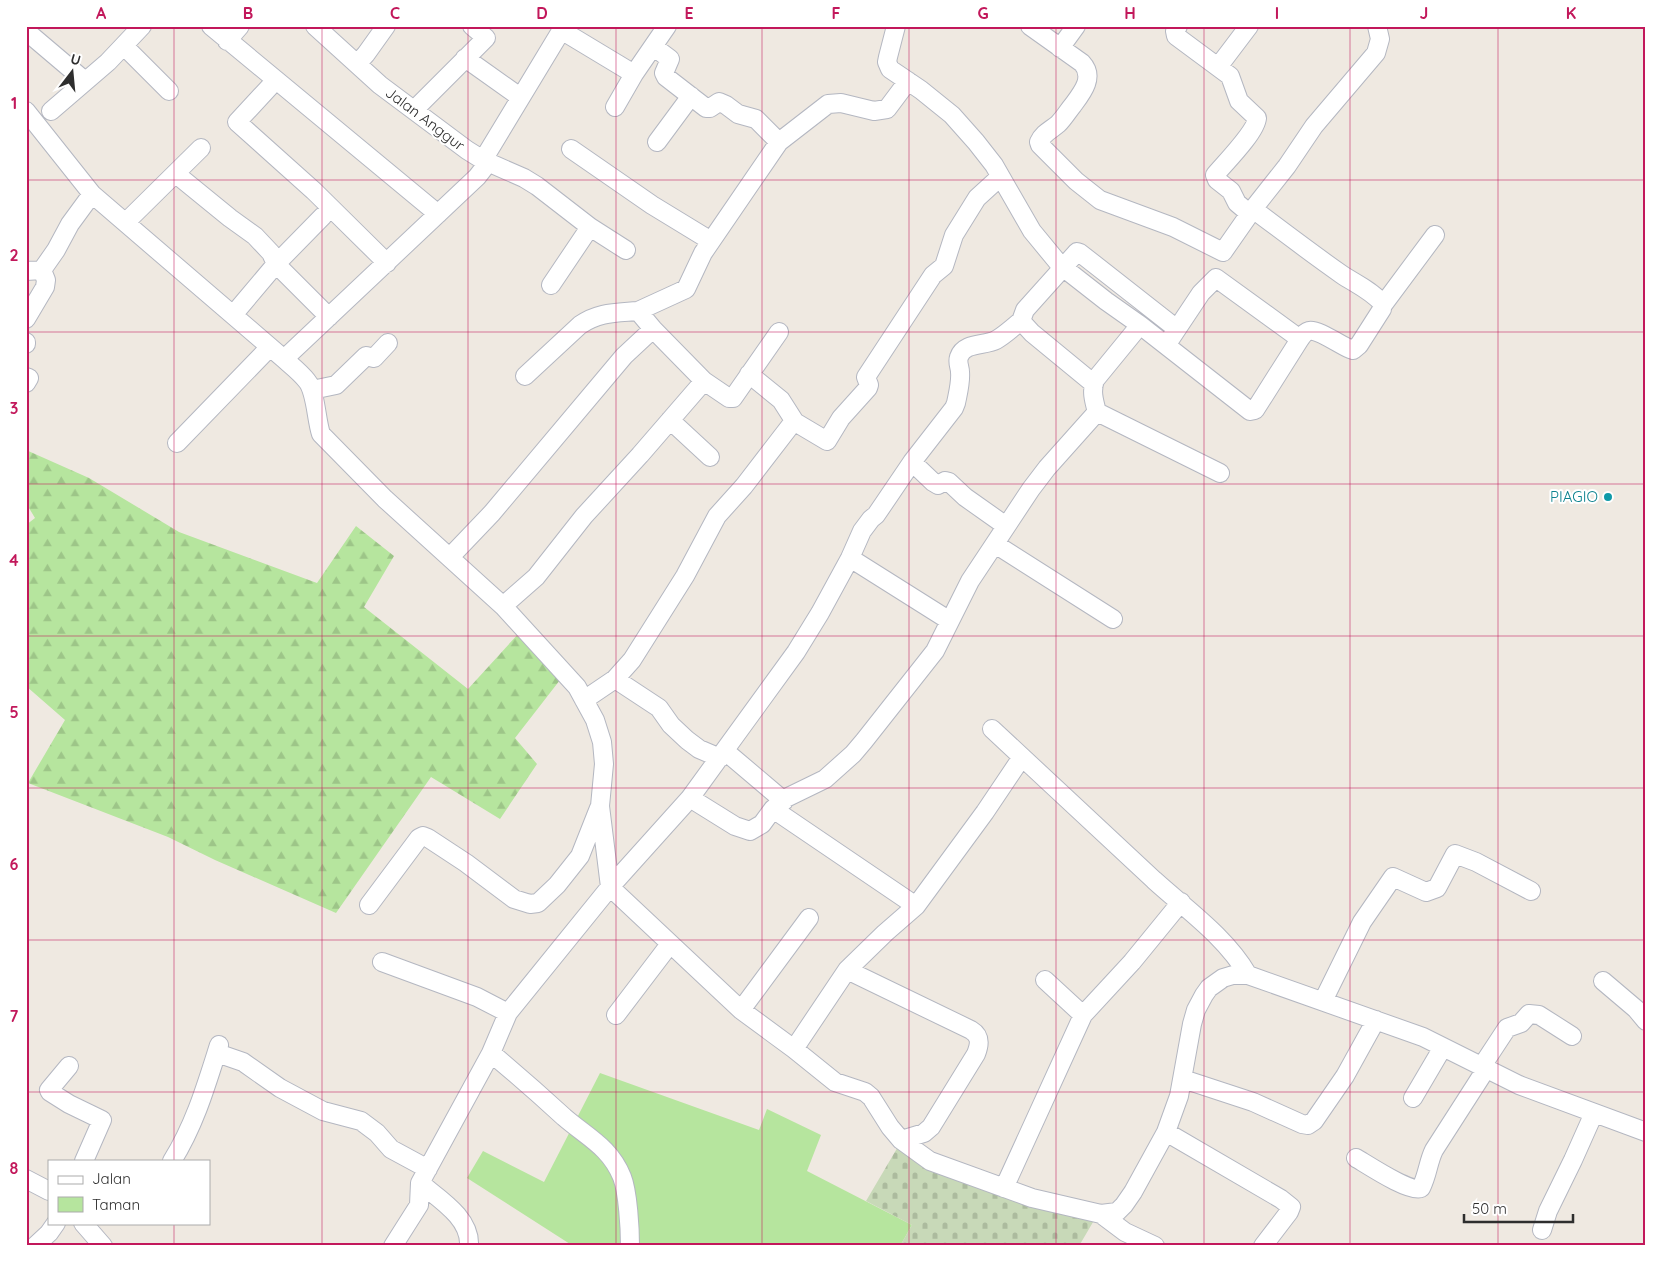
<svg xmlns="http://www.w3.org/2000/svg" width="1672" height="1272" viewBox="0 0 1672 1272" font-family="Quicksand,sans-serif">
<style>
.green{fill:#b6e59e}
.forest{fill:url(#forest-firs)}
.cemetery{fill:url(#cemetery-stones)}
.lines{fill:none;stroke-linecap:round;stroke-linejoin:round}
.minor-casing{stroke:#b4b7c1;stroke-width:20}
.minor{stroke:#fff;stroke-width:18}
.grid{fill:none;stroke:#c2185b;stroke-width:1;stroke-opacity:0.55}
.culture-dot{fill:#0f9aa8;stroke:#fff;stroke-width:2}
.labels{text-anchor:middle;stroke-width:4;stroke-linejoin:round;paint-order:stroke}
.street-label{font-size:15px;fill:#2e2e2e;stroke:#fff}
.culture-label{font-size:15px;fill:#0d838f;stroke:#fff;text-anchor:end}
.neatline{fill:none;stroke:#c2185b;stroke-width:2}
.grid-label{font-size:16px;text-anchor:middle;font-weight:bold;fill:#c2185b}
</style>
<defs>
<pattern id="forest-firs" width="22" height="20" patternUnits="userSpaceOnUse" patternTransform="scale(1.25)"><rect width="22" height="20" fill="#b6e59e"/><path d="M5 1l3.5 6h-7zM16 11l3.5 6h-7z" fill="#9dc588"/></pattern>
<pattern id="cemetery-stones" width="16" height="16" patternUnits="userSpaceOnUse" patternTransform="scale(1.25)"><rect width="16" height="16" fill="#c8d9b8"/><path d="M2 7V4a2 2 0 0 1 4 0v3zM10 15v-3a2 2 0 0 1 4 0v3z" fill="#acbb9e"/></pattern>
</defs>
<rect width="100%" height="100%" fill="#efe9e1"/>
<path class="green" d="M600 1073 759 1130 767 1109 821 1135 807 1171 912 1225 900 1246H569L570 1244 467 1178 483 1151 544 1182Z"/>
<path class="forest" d="M26 450 89 478 179 532 317 583 356 526 394 556 364 607 468 689 519 633 560 680 515 738 537 764 500 819 431 777 336 913 215 860 168 837 28 783 65 720 26 686V525L35 518 26 503Z"/>
<path class="cemetery" d="M899 1145 1096 1217 1079 1246H900L912 1225 866 1201Z"/>
<g class="lines">
<g class="minor-casing">
<path id="minor" d="M211 26 438 214
M564 26 483 160 524 178 537 186 590 227 626 250
M896 26 888 57 887 62 890 69 921 90 952 115 976 142 994 165 1032 231 1060 265 1106 301 1140 325
M1030 26 1082 63C1095 77 1082 93 1073 105 1068 111 1064 118 1058 124 1051 130 1043 133 1039 142L1040 145 1076 181 1100 200 1173 227 1223 252 1253 209 1287 166 1314 126 1376 53 1380 39 1377 26
M1178 26 1175 31 1176 36 1230 76 1239 101 1257 118C1256 132 1225 163 1215 175L1217 180 1231 191 1237 203 1250 214
M561 30 634 74
M26 31 85 81
M227 41 240 26
M124 46 169 91
M654 47 670 59 664 73 666 77 706 108H710L719 102 726 105 738 114 756 119 779 142
M1060 48 1076 26
M465 58 520 97
M357 64 366 54 386 26
M1218 67 1249 26
M276 80 237 122 314 191 387 263
M615 107 634 74 667 26
M414 110 486 38 472 26
M26 111 92 194 284 359C292 366 301 373 307 381 316 392 316 419 321 434L385 499 503 606 577 687 595 720 602 742 604 764 600 806 610 887 741 1010 794 1049 835 1082 865 1092 871 1097 890 1127 901 1140 930 1161 1032 1198 1101 1214 1117 1212 1124 1205 1133 1192 1166 1132 1179 1096 1192 1024 1196 1010 1204 995 1209 988 1223 978 1233 975H1248L1423 1037 1519 1085 1646 1132
M51 111 108 62 142 26
M657 142 691 96
M571 149 652 205 711 241
M176 174 230 218 255 236 271 253 276 264 329 317
M126 222 201 148
M26 271 42 270 56 250 70 224 92 194
M551 285 590 227
M1383 305 1435 235
M233 315 276 264 323 216
M26 319 45 287 46 280 42 270
M1171 338 1201 293 1216 278 1300 339
M26 342V344
M284 359 477 177 484 168 483 160 467 150 380 85 315 26
M749 374 781 400 795 422 827 441 841 418 868 388 869 385 866 377 933 275 944 266 954 235 977 198 1000 177
M525 376 580 325C599 312 615 313 638 311
M26 377 29 378 26 383
M704 381 653 329 638 311 686 289 703 253 779 142 828 104 841 103 874 111 887 109 908 81
M1094 384 1032 333 1021 321 1025 310 1077 252 1080 253 1177 329
M312 390 336 385 366 356 374 358 388 343
M1097 412 1220 473
M670 420 710 457
M177 443 270 347
M912 462 933 482 938 485 945 481 949 482 965 497 1006 526
M995 544 1113 619
M450 557 492 513 624 356 653 329
M850 558 950 621
M503 606 536 577 584 516 640 455 704 381 729 398H733L779 332
M615 679 659 708 671 725 687 740 699 749 720 758
M584 700 615 679 632 660 685 576 717 516 744 486 794 421
M992 729C1046 780 1100 830 1154 880 1187 910 1225 936 1248 975
M725 751 784 801
M690 798 735 826 750 831 762 824 773 809 786 798 825 779 853 754 864 741 935 651 970 581 1031 489 1047 468 1097 412C1094 401 1091 391 1095 380L1140 325 1250 411 1255 410 1300 339C1302 336 1305 332 1309 331 1318 329 1340 345 1350 349L1353 350 1359 345 1382 309V303C1371 290 1354 283 1341 274 1311 253 1282 231 1253 209
M773 809 916 906
M369 905 419 838 423 836 428 838 466 863 514 899 530 904 538 903 557 885 580 856 599 808
M382 962 477 997 508 1013
M847 970 971 1030C981 1036 980 1044 976 1054L931 1127 924 1133 901 1140
M1045 980 1083 1015
M1603 981 1636 1009 1646 1021
M1323 1001 1362 922 1393 877 1426 892 1437 888 1455 854 1476 862 1531 891
M741 1010 809 918
M616 1015 670 944
M794 1049 847 970 885 933 916 906 985 812 1022 757
M217 1053 243 1062 280 1088 323 1111 361 1121 377 1133 391 1149 428 1169
M491 1053C516 1074 540 1095 564 1117 587 1137 610 1147 622 1177 628 1192 630 1229 630 1246
M69 1066 49 1090 50 1092 69 1104 102 1120 84 1161
M1482 1066 1507 1028 1521 1023 1529 1014 1539 1015 1572 1036
M1183 1079 1253 1102 1302 1124 1308 1125 1314 1121 1345 1076 1376 1020
M1413 1098 1443 1047
M1166 1132 1281 1199 1291 1207 1289 1212 1263 1246
M1356 1158C1368 1165 1410 1193 1421 1188 1428 1174 1428 1162 1434 1150L1486 1069
M172 1161C195 1124 206 1086 219 1045
M26 1179 49 1191
M420 1183C439 1199 471 1218 469 1246
M1004 1188 1083 1015 1132 962 1181 902
M1101 1214 1125 1232 1155 1246
M83 1223 103 1246
M1542 1230 1548 1211 1573 1160 1594 1113
M35 1246 49 1233 56 1223
M393 1246 419 1205 420 1183 491 1053 508 1013 610 887 690 798 796 652 820 613 850 558 862 531 871 519 876 515 912 462 954 408 956 403C958 393 961 382 960 372 960 367 957 363 959 357 964 342 985 346 996 340 1005 335 1013 327 1021 321"/>
</g>
<use href="#minor" class="minor"/>
</g>
<path class="grid" d="M174 26V1161M322 26V1246M468 26V1246M616 26V1246M762 26V1246M909 26V1246M1056 26V1246M1204 26V1246M1350 26V1246M1498 26V1246M26 180H1646M26 332H1646M26 484H1646M26 636H1646M26 788H1646M26 940H1646M26 1092H1646M174 1223V1246"/>
<circle class="culture-dot" cx="1608" cy="497" r="5"/>
<g class="labels">
<g class="street-label">
<text transform="translate(425 119) rotate(37)" y="5">Jalan Anggur</text>
</g>
<g class="culture-label">
<text x="1598" y="502">PIAGIO</text>
</g>
</g>
<rect width="1672" height="1272" fill="none" stroke="#ffffff" stroke-width="55"/>
<rect x="48" y="1160" width="162" height="65" fill="#ffffff" stroke="#ababab"/>
<rect x="58" y="1176" width="25" height="8" fill="#ffffff" stroke="#ababab"/>
<text x="92" y="1184" font-size="15" fill="#2e2e2e">Jalan</text>
<rect x="58" y="1197" width="25" height="15" fill="#b6e59e" stroke="#ababab"/>
<text x="92" y="1210" font-size="15" fill="#2e2e2e">Taman</text>
<g transform="translate(72 72) rotate(16)" stroke="#ffffff" stroke-width="4" paint-order="stroke">
<path d="M0-4L9 19L0 12L-9 19Z" fill="#2e2e2e"/>
<text y="-8" font-size="14" font-weight="bold" text-anchor="middle" fill="#2e2e2e">U</text>
</g>
<path d="M1464 1214v8h109v-8" fill="none" stroke="#2e2e2e" stroke-width="2.5"/>
<text x="1472" y="1214" font-size="15" fill="#2e2e2e" stroke="#ffffff" stroke-width="4" paint-order="stroke">50 m</text>
<rect x="28" y="28" width="1616" height="1216" class="neatline"/>
<g class="grid-label">
<text x="101" y="19">A</text>
<text x="248" y="19">B</text>
<text x="395" y="19">C</text>
<text x="542" y="19">D</text>
<text x="689" y="19">E</text>
<text x="836" y="19">F</text>
<text x="983" y="19">G</text>
<text x="1130" y="19">H</text>
<text x="1277" y="19">I</text>
<text x="1424" y="19">J</text>
<text x="1571" y="19">K</text>
<text x="14" y="109">1</text>
<text x="14" y="261">2</text>
<text x="14" y="414">3</text>
<text x="14" y="566">4</text>
<text x="14" y="718">5</text>
<text x="14" y="870">6</text>
<text x="14" y="1022">7</text>
<text x="14" y="1174">8</text>
</g>
</svg>
